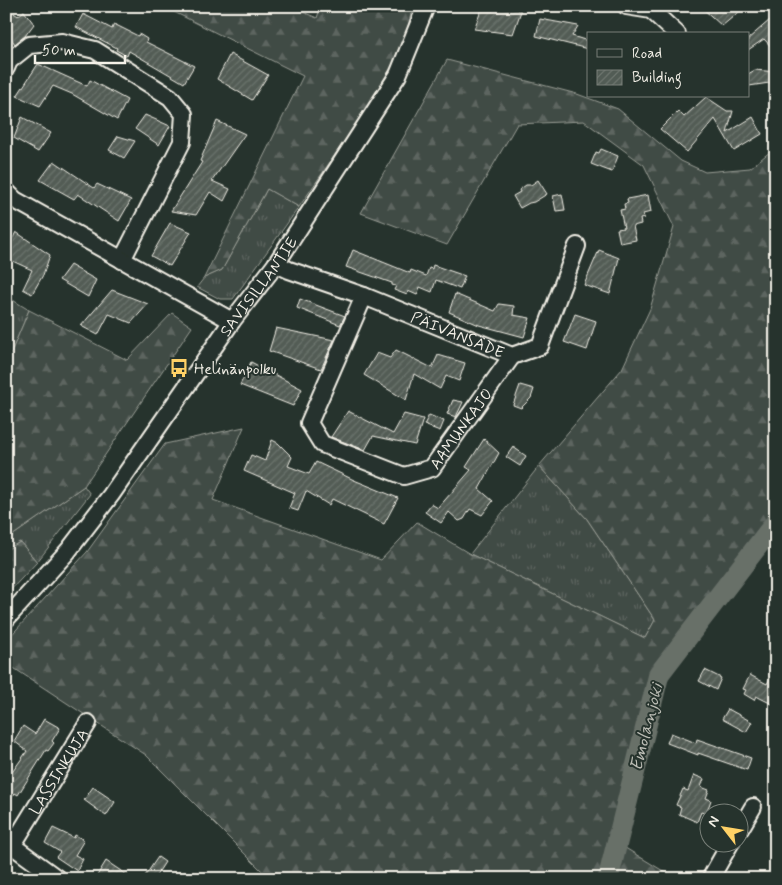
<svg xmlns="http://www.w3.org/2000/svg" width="782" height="885" viewBox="0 0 782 885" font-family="Mynerve,sans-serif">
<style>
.grass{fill:url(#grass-tufts);stroke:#9a9e96}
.forest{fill:url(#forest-firs);stroke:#9a9e96}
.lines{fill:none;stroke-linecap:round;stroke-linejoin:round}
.river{stroke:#676f68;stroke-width:21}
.building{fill:url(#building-hatch);stroke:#f4f1e8}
.minor-casing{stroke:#f4f1e8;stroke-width:20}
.minor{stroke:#26332d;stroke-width:16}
.labels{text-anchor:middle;stroke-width:4;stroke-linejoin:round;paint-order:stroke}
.street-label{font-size:16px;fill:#f4f1e8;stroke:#26332d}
.poi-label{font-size:16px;fill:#f4f1e8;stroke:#26332d;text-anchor:start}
.water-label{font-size:18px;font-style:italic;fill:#bcbdb5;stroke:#26332d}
</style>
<defs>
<pattern id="grass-tufts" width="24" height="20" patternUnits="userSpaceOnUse" patternTransform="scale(1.25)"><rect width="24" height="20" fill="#414b45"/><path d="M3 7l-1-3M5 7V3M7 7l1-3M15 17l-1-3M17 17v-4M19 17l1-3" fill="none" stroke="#5d6560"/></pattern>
<pattern id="forest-firs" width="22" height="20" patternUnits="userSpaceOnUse" patternTransform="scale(1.25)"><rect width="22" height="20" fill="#414b45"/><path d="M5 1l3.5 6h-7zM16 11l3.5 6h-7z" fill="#5d6560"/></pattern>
<pattern id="building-hatch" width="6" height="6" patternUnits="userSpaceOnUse" patternTransform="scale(1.25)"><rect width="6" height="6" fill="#525c55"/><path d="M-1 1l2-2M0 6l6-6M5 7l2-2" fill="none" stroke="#6c746d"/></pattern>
</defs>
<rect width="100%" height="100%" fill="#26332d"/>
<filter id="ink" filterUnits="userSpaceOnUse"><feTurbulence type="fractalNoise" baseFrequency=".02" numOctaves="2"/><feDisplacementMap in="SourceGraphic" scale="10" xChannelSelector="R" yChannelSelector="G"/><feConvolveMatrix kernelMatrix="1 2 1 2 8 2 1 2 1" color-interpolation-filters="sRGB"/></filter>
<g filter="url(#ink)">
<path class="grass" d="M267 189 299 207 233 299H220L197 287 204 278 222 270Z
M6 296 29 310 10 355 6 356Z
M539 466 587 519 655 620 645 638 470 554Z
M84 486 90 494 37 562 20 542 6 550V540Z"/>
<path class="forest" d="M162 6H289L317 18 321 6H413L403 46 370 104 299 207 267 189 222 270 204 278 303 76Z
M447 60 577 94 618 109 681 161 705 172 750 168 776 147V522L659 674 617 843 673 877V879H270L146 755 6 663V641L87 552 165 444 244 427 213 500 381 560 417 522 470 554 645 638 655 620 587 519 539 466 622 369 650 309 674 227 644 165 584 121 517 124 447 245 361 213Z
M29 310 127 360 172 313 192 327 84 486 6 540V356L10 355Z
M20 542 37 562 6 595V550Z"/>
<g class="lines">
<path class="river" d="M608 879 659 674 776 522"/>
</g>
<path class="building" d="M495 6H508L521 11 513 34 474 29 481 11H493Z
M700 6H746L722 26Z
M24 11 34 24 25 36 15 44 6 32V19L14 13 18 16Z
M83 14 112 29 114 24 138 36 139 34 147 39 146 42 194 66 184 83 129 51 127 56 116 50 117 48 76 27Z
M540 19 578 26 572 36 588 41V49L536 36Z
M770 20 776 26V52L764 39 748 50V39Z
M230 54 268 75 252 100 217 79Z
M38 64 87 86 90 80 127 100 117 120 72 94 53 86 40 106 17 96Z
M755 70 776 72V82L749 86 748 74Z
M706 97 727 111H733L727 133 753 117 762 134 734 151 715 119 687 152 660 129 678 111 684 117Z
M145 115 170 126 159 145 135 129Z
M22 117 51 133 38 152 14 138Z
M217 121 245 134 212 181 230 189 224 201 210 192 196 215 171 211 202 162 200 161Z
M118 136 135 141 124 158 109 150Z
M601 149 618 156 612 172 591 164 596 152 599 153Z
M54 161 94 188 97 184 131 200 119 221 78 194 74 199 40 180Z
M538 180 547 194 534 202 529 203 520 208 513 196 520 192 519 190 526 185H531Z
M562 194 565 210 556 211 553 196Z
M648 195 651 212 643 214 644 218 640 219 641 224 633 226 636 240 620 243 617 229 624 228 620 210 625 209 624 204 628 203 627 199Z
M170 223 191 232 170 266 151 256Z
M16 232 50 255 43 275 32 294 23 289 32 270 6 258V251Z
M353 250 410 273 411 270 426 276 429 268 432 269 433 265 465 276 460 289 436 280 432 292 420 287 417 295 408 291 407 295 394 290 396 286 392 285V283L346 267Z
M599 250 619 258 610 294 584 285Z
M70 265 96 280 88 297 59 280Z
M112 290 148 304 131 323 109 314 98 335 81 326Z
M455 294 495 311 499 304 514 306 513 315 530 318 524 337 479 325 449 312Z
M300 299 345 316 340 325 297 308Z
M575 314 596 321 587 350 564 342Z
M276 328 334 340 321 369 269 351Z
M396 350 432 368 438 355 465 363 459 381 446 376 440 389 414 374 406 400 364 375 377 353 390 358Z
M251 362 302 389 293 406 240 385Z
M520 385 534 389 531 398 521 408 513 405Z
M453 400 463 402 456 417 447 414Z
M348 411 393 434 404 414 423 419 415 445 373 436 365 450 331 437Z
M429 415 444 421 440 431 424 425Z
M484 439 499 453 479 489 493 501 482 515 470 509 464 519 459 521 449 512 441 523 425 512 431 504 438 508 471 470 466 467Z
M272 440 278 443 292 457 288 466 309 474 316 462 354 480 398 498 384 524 332 499 329 505 306 491 298 511 289 508 295 493 244 471 251 455 265 461Z
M513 447 526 456 520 466 506 457Z
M776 667V706L756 696 754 700 744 694 746 690 743 689 750 675 767 684Z
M705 670 721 678 716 690 699 681Z
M728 709 752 722 746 732 722 719Z
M44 719 60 728 52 741 54 743 48 751 46 750 18 795 15 793 6 806V781L27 751 14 741 23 726 35 734Z
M671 733 696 743 697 739 751 758 747 770 698 753V755L667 743Z
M694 775 704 779 701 787 709 790 706 798 711 800 706 814 701 812 697 822 679 814 681 807 676 805 683 789 688 791Z
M93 787 115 802 106 816 84 800Z
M53 828 74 838 75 835 84 840 75 855 83 859 77 871 56 857 60 852 45 843Z
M158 857 165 862 154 879H143Z
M106 861 133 879H95Z"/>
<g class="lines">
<g class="minor-casing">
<g id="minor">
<path d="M626 6 651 10 652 6"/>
<path d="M651 10 677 34"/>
<path d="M6 68 9 61 29 45 62 42 95 50 170 97 184 114 182 142 122 260"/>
<path d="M6 191 15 200 232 321"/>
<path id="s1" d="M276 264 289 270 364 296 512 356 540 346 577 246"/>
<path id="s2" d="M364 296 309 423 322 444 404 476 432 468 512 356"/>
<path id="s3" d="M6 619 68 551 111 495 232 321 276 264 398 75 426 6"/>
<path d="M740 829 753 807"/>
<path d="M6 841 58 879"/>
<path id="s4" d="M12 846 88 723"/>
<path d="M710 879 731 842"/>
</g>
</g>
<use href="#minor" class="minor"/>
</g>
</g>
<defs>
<g id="bus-bare" transform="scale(1.5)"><path d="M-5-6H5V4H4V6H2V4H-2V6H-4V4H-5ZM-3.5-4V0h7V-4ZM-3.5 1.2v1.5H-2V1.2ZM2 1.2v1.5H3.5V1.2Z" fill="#ffd166" stroke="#26332d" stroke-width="2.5" paint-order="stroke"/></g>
</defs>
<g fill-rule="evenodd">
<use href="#bus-bare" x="179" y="368"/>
</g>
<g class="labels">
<g class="street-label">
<text dy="6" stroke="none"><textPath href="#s3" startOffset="418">SAVISILLANTIE</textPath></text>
<text dy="6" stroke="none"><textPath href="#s1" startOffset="195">PÄIVÄNSÄDE</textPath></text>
<text dy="6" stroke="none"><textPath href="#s2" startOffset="329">AAMUNKAJO</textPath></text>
<text dy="6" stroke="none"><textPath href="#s4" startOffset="88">LASSINKUJA</textPath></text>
</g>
<g class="poi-label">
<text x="194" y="374">Helinänpolku</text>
</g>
<g class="water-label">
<text transform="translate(646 727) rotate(-76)" y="6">Emolanjoki</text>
</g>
</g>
<rect width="782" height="885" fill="none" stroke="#26332d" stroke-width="25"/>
<rect x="12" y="12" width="757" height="860" fill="none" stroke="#f4f1e8" stroke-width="2" filter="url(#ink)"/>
<rect x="587" y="32" width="162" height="65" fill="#26332d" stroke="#787f78"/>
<rect x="597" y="49" width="25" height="8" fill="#26332d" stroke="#787f78"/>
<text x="632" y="58" font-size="15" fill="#f4f1e8">Road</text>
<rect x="597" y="70" width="25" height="15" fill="url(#building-hatch)" stroke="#787f78"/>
<text x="632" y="82" font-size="15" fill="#f4f1e8">Building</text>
<g transform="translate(724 828) rotate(301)"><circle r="24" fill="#26332d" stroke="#787f78"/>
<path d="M0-4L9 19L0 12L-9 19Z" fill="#ffd166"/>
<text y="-8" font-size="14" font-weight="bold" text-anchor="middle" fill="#f4f1e8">N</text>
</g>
<path d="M35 55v8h90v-8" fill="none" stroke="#f4f1e8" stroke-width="2.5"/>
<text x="42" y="55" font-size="15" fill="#f4f1e8" stroke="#26332d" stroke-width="4" paint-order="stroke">50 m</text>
</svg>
